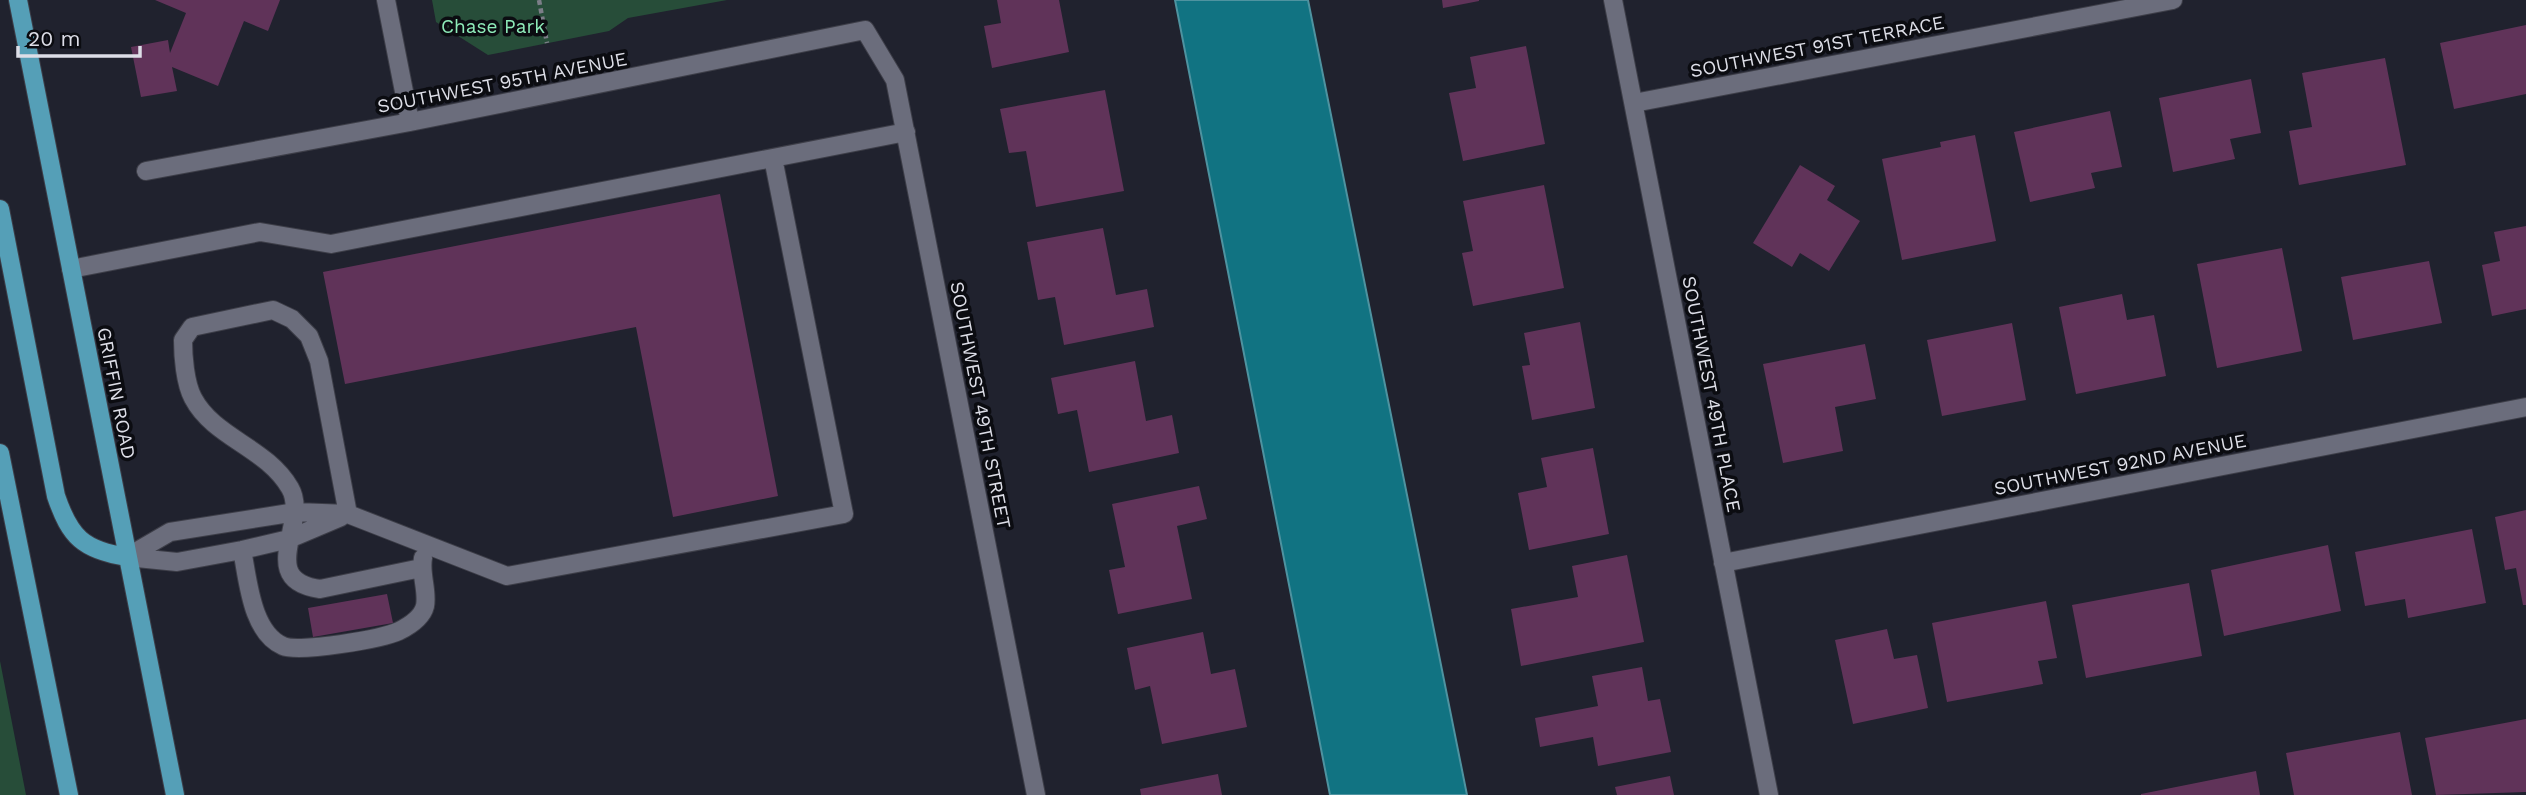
<svg xmlns="http://www.w3.org/2000/svg" width="2526" height="795" viewBox="0 0 2526 795" font-family="'Work Sans',sans-serif">
<style>
.green{fill:#274d39}
.water{fill:#117382;stroke:#4e93a0;stroke-width:2}
.building{fill:#603359}
.lines{fill:none;stroke-linecap:round;stroke-linejoin:round}
.minor-casing{stroke:#3d3e48;stroke-width:20}
.major-casing{stroke:#3d3e48;stroke-width:20}
.path{stroke:#7c7e88;stroke-width:4.5;stroke-dasharray:5 3.5;stroke-linecap:butt}
.minor{stroke:#6b6d7c;stroke-width:18}
.major{stroke:#559fb7;stroke-width:18}
.labels{text-anchor:middle;stroke-width:7;stroke-linejoin:round;paint-order:stroke}
.park-label{font-size:19px;fill:#8eebb9;stroke:#0b0c11}
.street-label{font-size:19px;fill:#dddee7;stroke:#0b0c11}
</style>
<rect width="100%" height="100%" fill="#20222e"/>
<path class="green" d="M432 0H727L628 18 609 31 488 55 436 22Z
M0 661 26 795H0Z"/>
<path class="water" d="M1175 0H1308L1467 795H1330Z"/>
<path class="building" d="M155 0H280L268 31 244 21 218 86 172 67 177 91 141 97 131 47 168 40 170 53 186 13Z
M997 0H1059L1069 52 992 68 984 26 1001 23Z
M1442 0H1479V1L1443 8Z
M2526 25V94L2454 109 2440 43Z
M1526 46 1545 144 1463 161 1449 93 1476 88 1470 57Z
M2385 58 2406 165 2299 185 2289 131 2312 127 2302 73Z
M2251 79 2261 133 2230 139 2235 159 2173 172 2159 98Z
M1105 90 1124 191 1036 207 1026 151 1009 153 1000 109Z
M2110 111 2122 167 2091 173 2095 188 2030 202 2014 132Z
M1975 135 1996 241 1902 260 1882 159 1941 147 1940 142Z
M1800 165 1835 186 1827 200 1860 221 1829 271 1800 253 1792 267 1753 243Z
M1544 185 1564 288 1473 306 1462 253 1473 251 1463 201Z
M720 194 778 496 673 517 636 327 345 384 323 272Z
M2526 226V309L2492 316 2482 265 2500 261 2494 232Z
M1103 228 1116 295 1147 289 1154 327 1064 345 1055 297 1038 300 1027 242Z
M2282 248 2302 351 2217 368 2197 264Z
M2429 261 2442 323 2353 340 2341 277Z
M2122 294 2127 320 2154 315 2166 376 2076 394 2059 307Z
M1580 322 1595 408 1532 420 1522 366 1530 365 1524 333Z
M2012 323 2026 400 1942 416 1927 340Z
M1865 344 1876 399 1835 407 1843 451 1783 463 1763 364Z
M1135 361 1146 421 1172 415 1179 453 1089 472 1077 410 1058 414 1051 378Z
M1593 448 1609 534 1529 550 1518 493 1547 487 1541 458Z
M1199 486 1207 519 1177 526 1192 599 1118 614 1109 570 1125 567 1112 504Z
M2526 510V605H2523L2516 568 2505 570 2495 517Z
M2472 529 2486 603 2408 618 2405 599 2365 606 2355 552Z
M2328 545 2341 611 2224 636 2211 570Z
M1627 555 1644 642 1521 666 1511 609 1578 597 1572 566Z
M2189 583 2202 656 2086 678 2072 605Z
M387 594 393 623 313 637 308 608Z
M2046 601 2057 658 2038 661 2043 684 1947 702 1932 623Z
M1887 629 1894 659 1917 655 1928 708 1853 724 1835 640Z
M1203 632 1211 674 1235 669 1247 727 1162 744 1150 686 1135 690 1127 648Z
M1642 667 1648 701 1660 699 1671 752 1598 766 1593 737 1540 747 1535 718 1598 706 1592 676Z
M2526 719V792L2436 795 2425 738Z
M2400 732 2412 795H2294L2286 753Z
M2256 771 2260 795H2141V794Z
M1218 774 1222 795H1141L1140 789Z
M1670 776 1674 795H1617L1615 787Z"/>
<g class="lines">
<g class="minor-casing">
<path id="minor" d="M386 0 410 122
M1613 0 1769 795
M1634 103 2173 0
M146 171 410 122 865 30 895 80 1036 795
M71 269 260 232 331 244 906 132
M348 514 319 361 309 336 292 319 273 310 192 327 183 340C183 356 185 383 193 398 214 438 266 447 290 488 310 522 255 580 320 589L421 568
M242 550C248 579 251 632 283 646 299 653 382 639 399 631 409 626 422 618 425 606 428 591 420 574 423 558
M127 557 170 532 296 512 348 514 507 576 844 514 773 158
M127 557 177 562 242 550 289 539 341 517
M1723 563 2526 407"/>
</g>
<g class="major-casing">
<path id="major" d="M18 0 175 795
M0 209 56 496C70 537 83 550 127 557
M0 453 69 795"/>
</g>
<path class="path" d="M539 0 547 43"/>
<use href="#minor" class="minor"/>
<use href="#major" class="major"/>
</g>
<g class="labels">
<g class="park-label">
<text x="493" y="33">Chase Park</text>
</g>
<g class="street-label">
<text transform="translate(1817 46) rotate(-11)" y="7">SOUTHWEST 91ST TERRACE</text>
<text transform="translate(502 82) rotate(-11)" y="7">SOUTHWEST 95TH AVENUE</text>
<text transform="translate(117 393) rotate(79)" y="7">GRIFFIN ROAD</text>
<text transform="translate(1712 394) rotate(79)" y="7">SOUTHWEST 49TH PLACE</text>
<text transform="translate(981 405) rotate(79)" y="7">SOUTHWEST 49TH STREET</text>
<text transform="translate(2120 464) rotate(-11)" y="7">SOUTHWEST 92ND AVENUE</text>
</g>
</g>
<path d="M18 46v10h122v-10" fill="none" stroke="#dddee7" stroke-width="3.5"/>
<text x="28" y="46" font-size="21" fill="#dddee7" stroke="#0b0c11" stroke-width="5" paint-order="stroke">20 m</text>
</svg>
